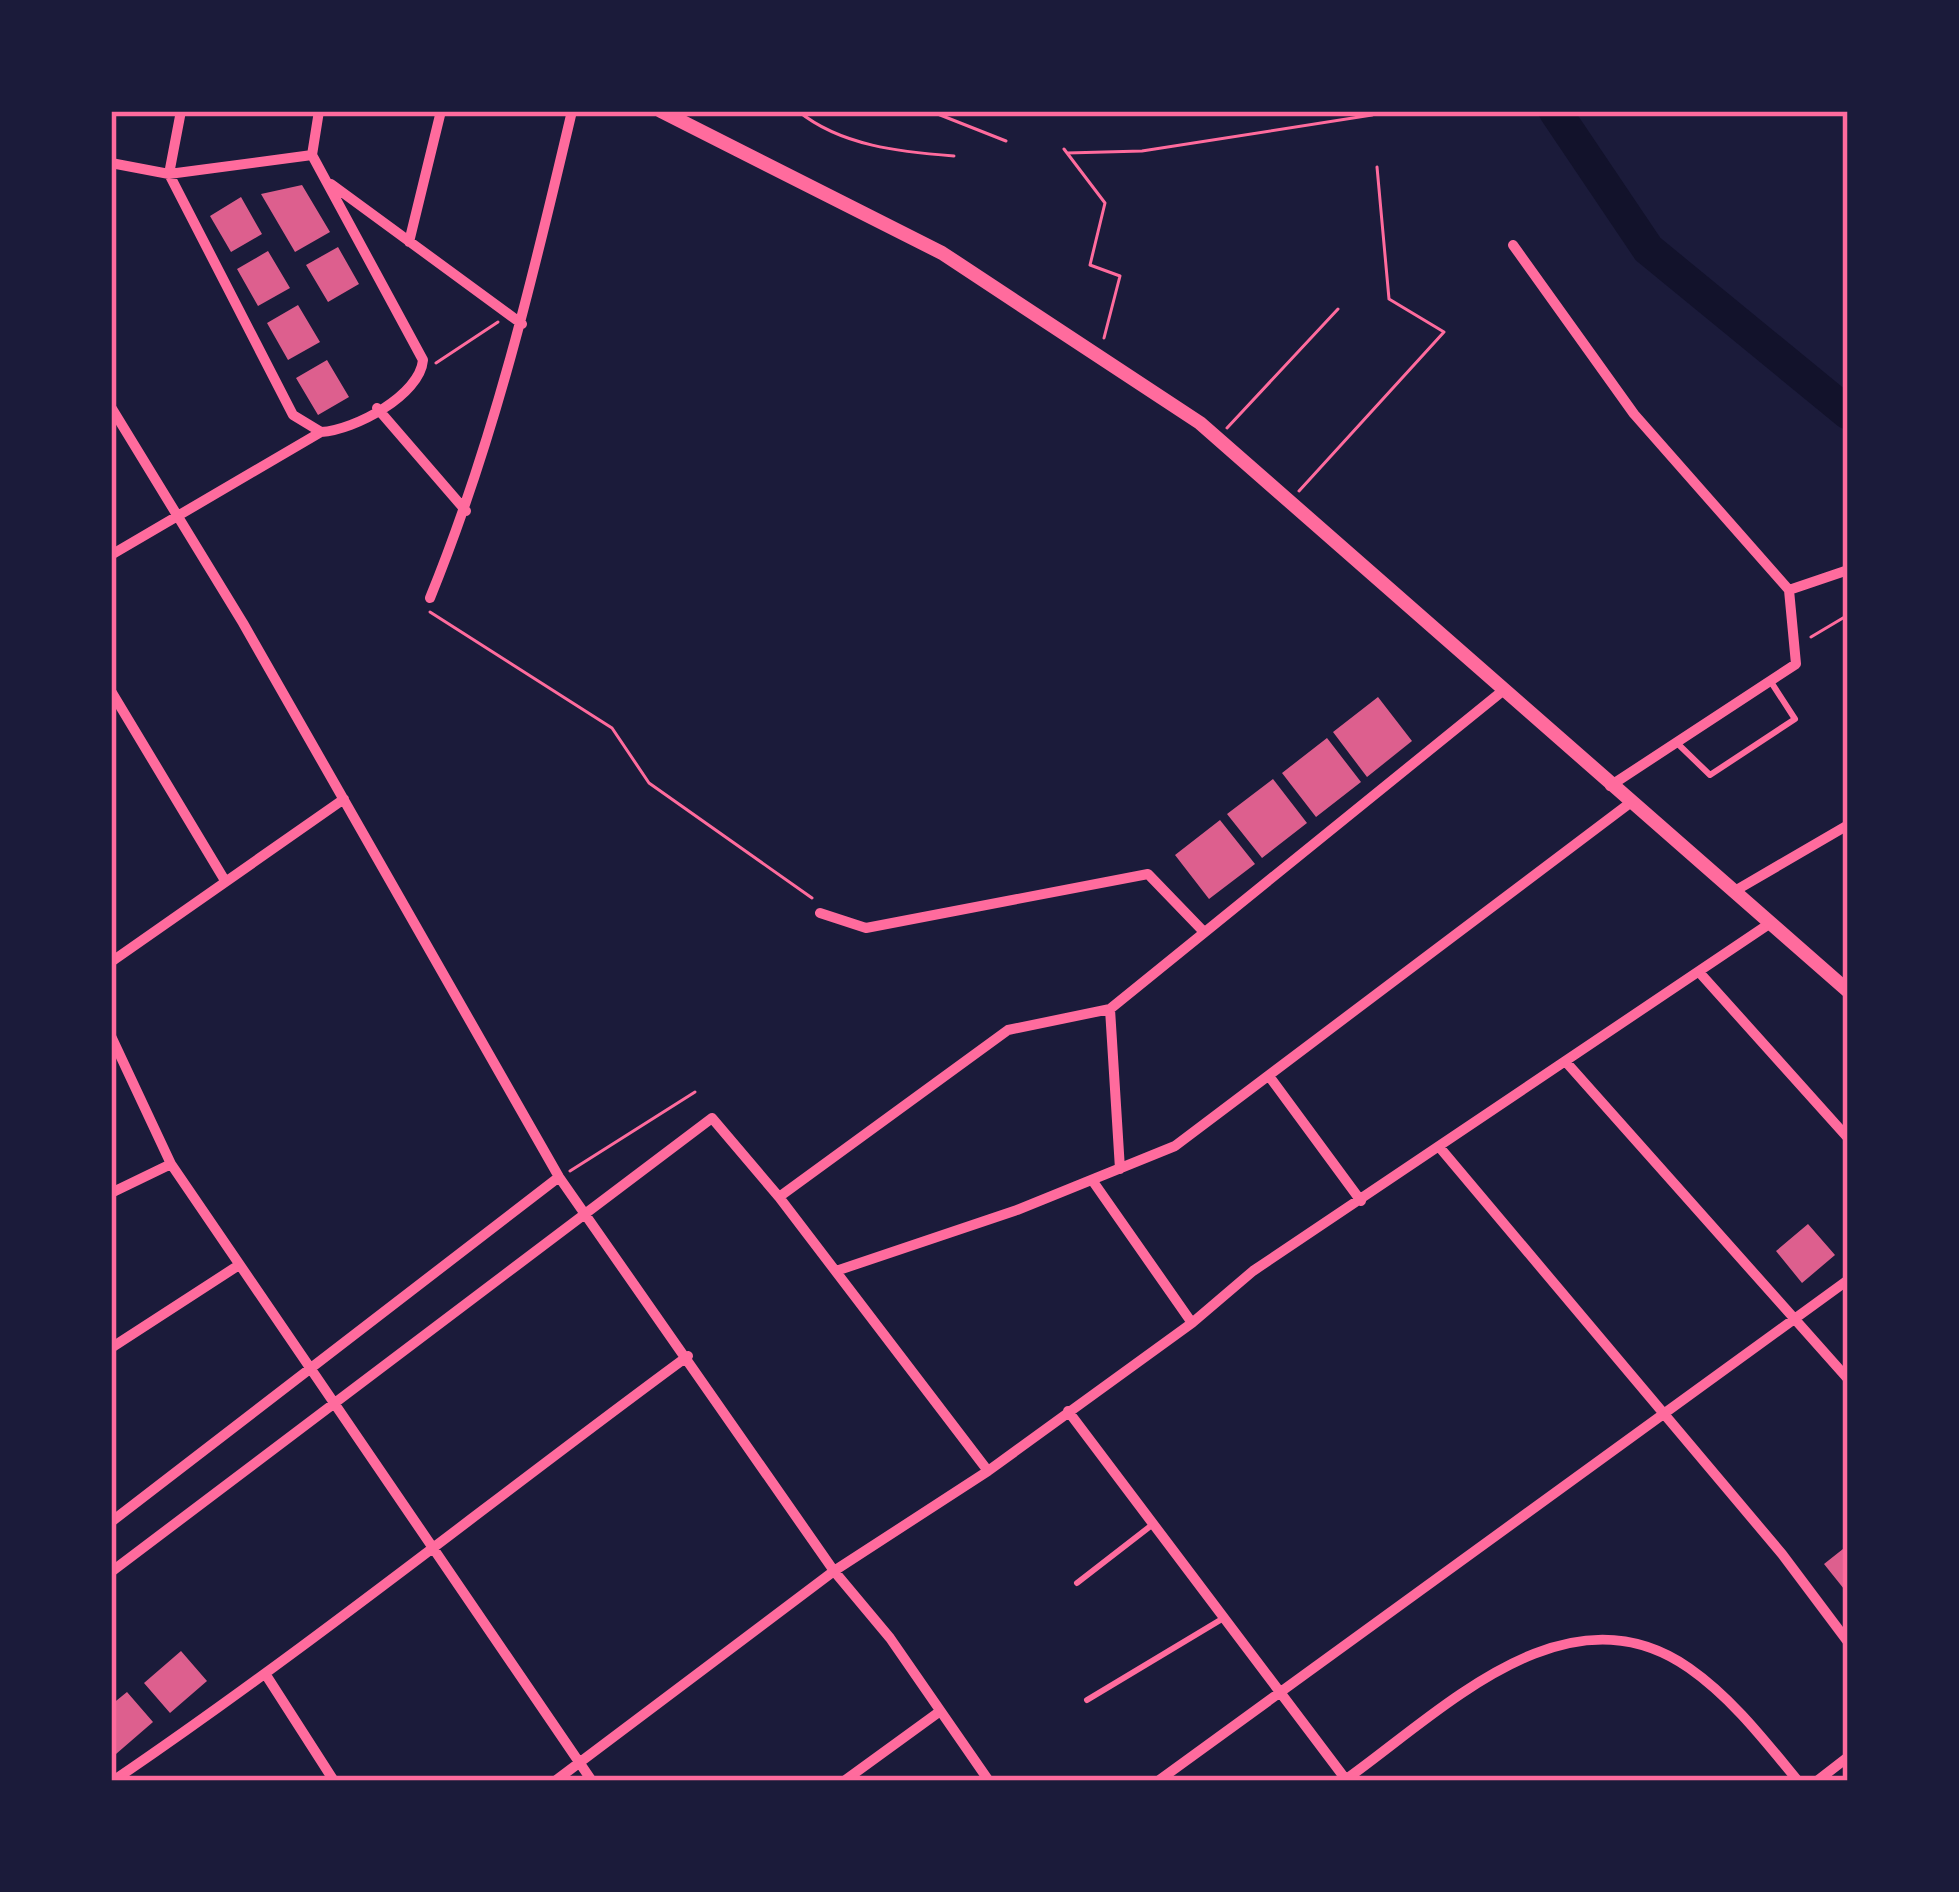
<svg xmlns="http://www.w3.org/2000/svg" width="1959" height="1892" viewBox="0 0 1959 1892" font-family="Montserrat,sans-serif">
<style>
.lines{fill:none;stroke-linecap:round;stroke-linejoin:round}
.river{stroke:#12122b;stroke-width:33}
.building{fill:#dd5f8e}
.path{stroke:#ff6b9d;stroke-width:3}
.service{stroke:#ff6b9d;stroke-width:6}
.minor{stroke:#ff6b9d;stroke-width:10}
.tertiary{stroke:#ff6b9d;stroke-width:14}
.neatline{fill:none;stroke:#ff6b9d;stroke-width:4.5}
</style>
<rect width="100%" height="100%" fill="#1b1b3a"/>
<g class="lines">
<path class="river" d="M1555 111 1648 249 1848 413"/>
</g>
<path class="building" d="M302 185 330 232 295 252 261 194Z
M241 197 262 234 231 252 210 216Z
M338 247 359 284 328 302 306 265Z
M268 251 290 288 258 306 237 269Z
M298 305 320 342 288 360 267 323Z
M327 360 349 397 318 415 296 378Z
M1378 697 1412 741 1367 777 1333 732Z
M1327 738 1361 782 1316 817 1282 773Z
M1273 779 1307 823 1262 858 1227 814Z
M1220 820 1255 864 1209 899 1175 855Z
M1808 1224 1835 1255 1802 1283 1776 1251Z
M1848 1545V1594L1824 1564Z
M181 1651 207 1681 170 1713 144 1683Z
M127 1692 153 1722 116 1754 111 1748V1705Z"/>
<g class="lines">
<path class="path" d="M798 111C841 146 901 152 954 156
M930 111 1006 141
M1064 149 1105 203 1090 265 1120 276 1104 338
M1067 153 1142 151 1372 115
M436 363 498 322
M1227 428 1338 309
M1299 491 1444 332 1389 299 1377 167
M430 612 612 728 649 783 812 898
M1811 637 1848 615
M570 1171 695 1092"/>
<path class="service" d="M1678 744 1710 775 1795 719 1771 682
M1077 1583 1152 1525
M1087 1700 1222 1619"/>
<path class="minor" d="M181 111 169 174 293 415 321 432C355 430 420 395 423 360L312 155 319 111
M111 163 169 174 312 155
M331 184 522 324
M409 242 441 111
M1513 245 1634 414 1789 590
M111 407 243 623 559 1177 834 1571 890 1638 989 1781
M377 408 466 511
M111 555 321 432
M430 598C494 441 533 277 572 111
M111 691 224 879
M1610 786 1796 664 1789 590 1848 570
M1733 892 1848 825
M820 913 866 928 1148 874 1204 932
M111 962 344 799
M1699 972 1848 1138
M1110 1009 1120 1169
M111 1036 171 1164 592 1781
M1566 1062 1848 1379
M1269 1076 1361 1201
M1441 1149 1782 1554 1848 1642
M1092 1180 1192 1323 1253 1271 1769 924
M111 1193 171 1164
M779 1197 1008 1030 1110 1009 1505 689
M836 1271 1017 1210 1175 1146 1630 803
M111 1348 239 1265
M1068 1411 1347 1781
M111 1522 559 1177
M111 1572 712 1118 779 1197 988 1471
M266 1675 334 1781
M1345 1780C1441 1712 1566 1582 1689 1668 1732 1698 1765 1741 1798 1781
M113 1781C310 1647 496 1497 688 1356
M555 1781 834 1571 988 1471 1192 1323
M844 1781 939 1712
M1158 1781 1848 1280
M1817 1781 1848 1757"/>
<path class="tertiary" d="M661 111 942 253 1200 423 1848 991"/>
</g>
<rect width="1959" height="1892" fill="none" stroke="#1b1b3a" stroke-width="228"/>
<rect x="114" y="114" width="1731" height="1664" class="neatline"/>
</svg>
